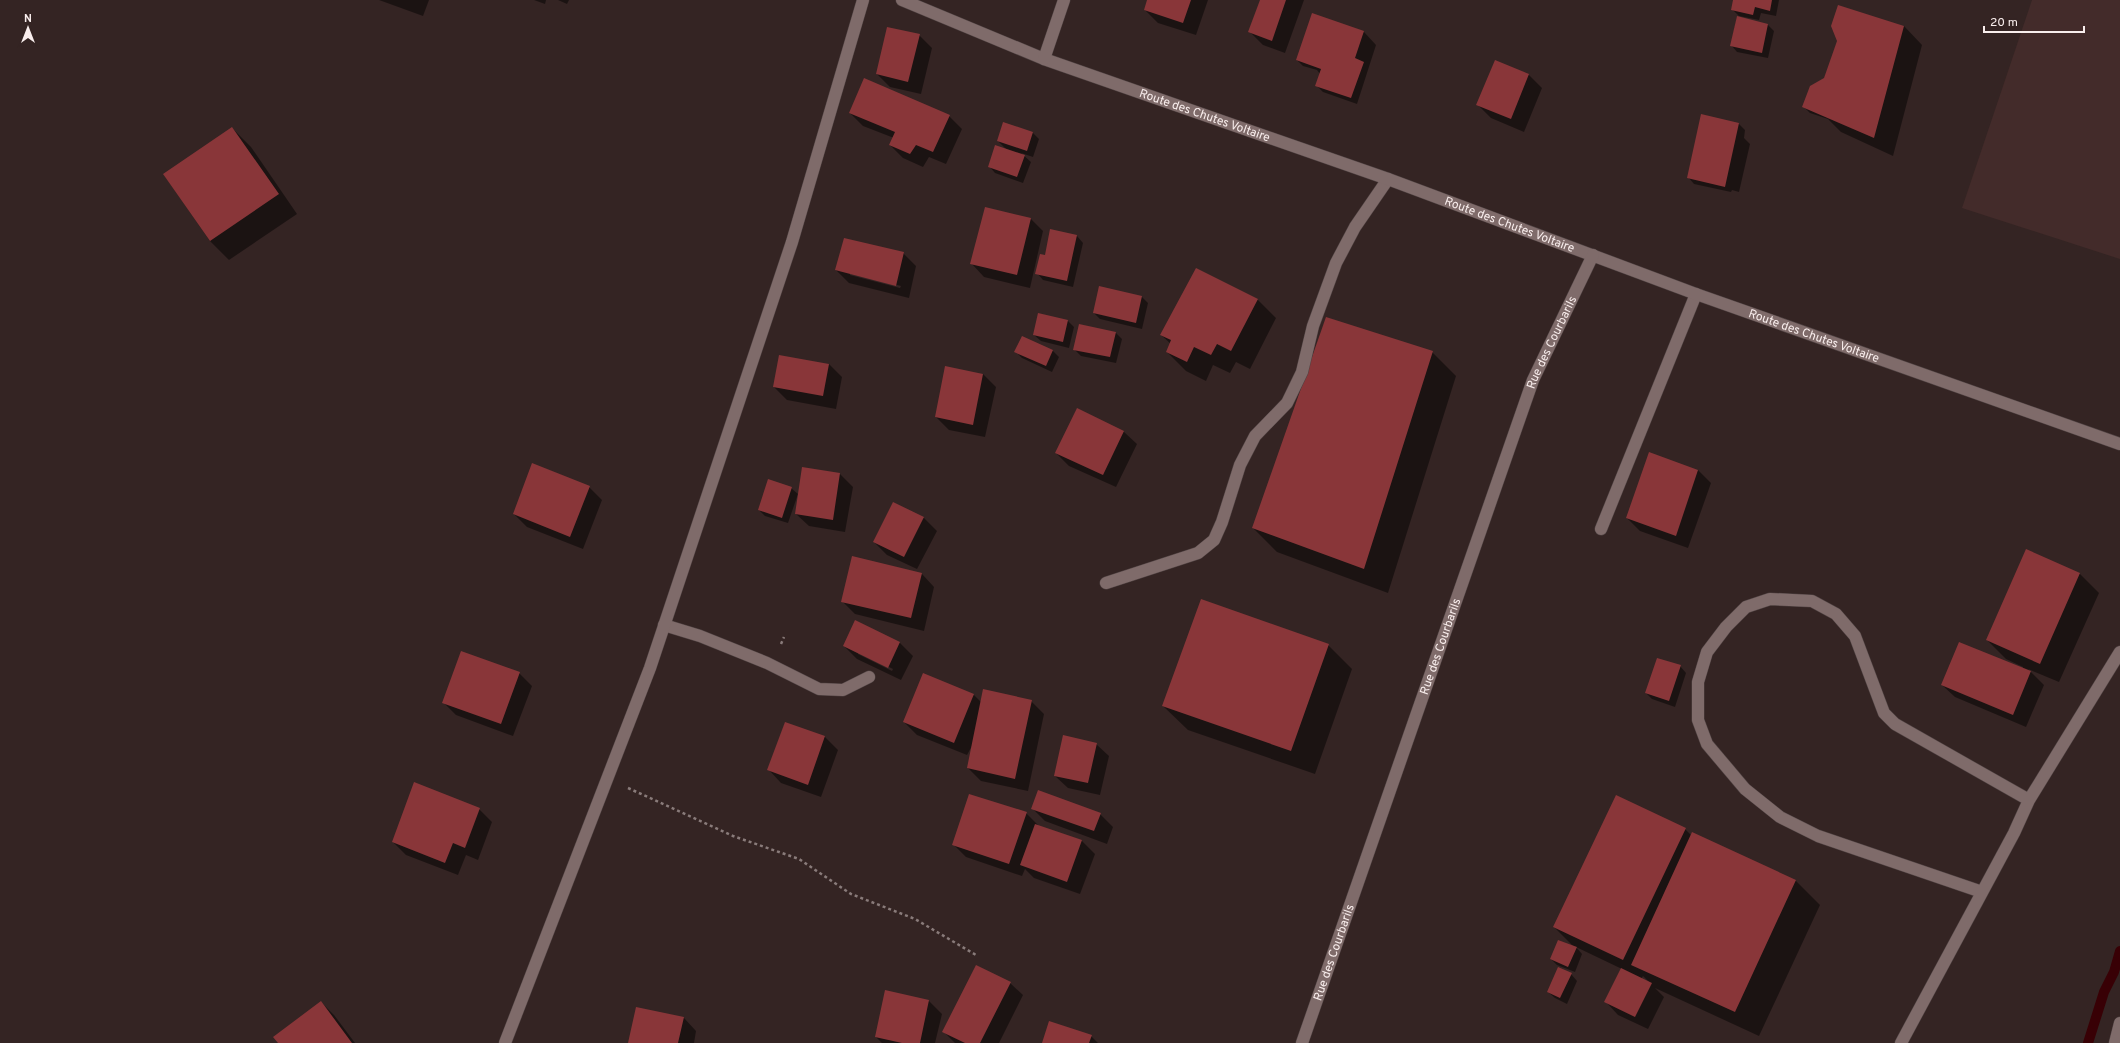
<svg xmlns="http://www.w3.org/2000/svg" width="2120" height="1043" viewBox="0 0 2120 1043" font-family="Overpass,sans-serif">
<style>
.built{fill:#432b2a}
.shadow{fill:#0007;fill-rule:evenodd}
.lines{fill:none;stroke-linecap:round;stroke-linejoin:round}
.stream{stroke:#380005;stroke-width:10}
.building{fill:#893639}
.service-casing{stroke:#504343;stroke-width:13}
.minor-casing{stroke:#504343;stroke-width:13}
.path{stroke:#897b7a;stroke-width:2.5;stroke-dasharray:3 3;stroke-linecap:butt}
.service{stroke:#7f6b6a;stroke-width:12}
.minor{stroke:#7f6b6a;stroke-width:12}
.labels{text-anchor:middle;stroke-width:3;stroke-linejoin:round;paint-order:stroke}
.street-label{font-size:12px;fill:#f9eeed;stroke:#342423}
</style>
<rect width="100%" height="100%" fill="#342423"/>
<path class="built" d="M2032 0H2120V259L1962 208Z"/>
<path class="shadow" d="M379 0H429L423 16Z
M534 0H546L545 4Z
M558 0H569L567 4Z
M1148 0H1208L1196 35 1158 23 1145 10Z
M1261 0H1304L1285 53 1263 45 1250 32Z
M1734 0H1779L1776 16 1761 13 1759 20 1739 16 1732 9Z
M1737 17 1768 25 1774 31 1768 58 1737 52 1731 45Z
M1904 26 1922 45 1893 156 1841 132 1828 119 1810 113 1803 106 1824 80 1838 40Z
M1364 32 1376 45 1357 104 1323 92 1316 85 1320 74 1317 70 1303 66 1297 60Z
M919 35 932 48 921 94 890 87 877 74Z
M1495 61 1529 75 1542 88 1524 132 1491 118 1478 105Z
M850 113 949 116 962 129 946 164 929 157 923 167 903 158 890 145 894 138 863 126Z
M1702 116 1739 124 1745 130 1744 138 1750 144 1739 192 1732 190 1731 192 1694 184 1688 177Z
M1003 123 1033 133 1039 139 1033 157 1021 153 1031 162 1023 183 995 173 989 166 1007 150 998 141Z
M232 128 251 147 297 214 229 260 210 241 164 175Z
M1031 219 1043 231 1030 288 984 277 972 264Z
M1077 236 1083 243 1073 287 1043 280 1037 273Z
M903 253 916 266 909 298 849 283 836 270ZM850 273 901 286 900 288 850 275Z
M1142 297 1148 303 1142 329 1100 319 1094 313Z
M1257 299 1276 318 1250 369 1236 362 1230 373 1213 365 1206 381 1186 371 1167 352 1171 344 1161 335Z
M1068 321 1074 327 1069 348 1041 341 1034 335Z
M1116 333 1122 339 1116 363 1081 356 1074 349Z
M1022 338 1053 351 1059 357 1052 372 1022 358 1016 352Z
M1432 352 1456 376 1388 593 1277 552 1253 528Z
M829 364 842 377 836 409 787 400 774 387Z
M983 374 996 387 985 437 949 430 936 417Z
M1077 409 1124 432 1137 444 1116 487 1069 466 1056 453Z
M1698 470 1711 483 1688 548 1640 531 1627 518Z
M840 474 853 487 845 532 809 526 796 514Z
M589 487 602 500 583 549 527 527 514 514Z
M791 488 798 494 788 523 765 516 759 510Z
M893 503 924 518 937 531 917 569 887 555 874 542Z
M2026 551 2080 574 2099 593 2059 682 2028 669 2044 685 2026 727 1955 697 1942 685 2023 669V667L2006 659 1987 640Z
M922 574 934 587 924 631 855 614 842 601Z
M856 622 900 643 913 656 901 680 857 659 844 646ZM858 652 893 669 892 671 858 654Z
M1328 645 1352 669 1315 774 1188 730 1163 706Z
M1680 666 1686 673 1675 707 1652 699 1646 693Z
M519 673 532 686 513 736 456 715 443 702Z
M974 695 981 702 1031 701 1044 714 1028 791 981 781 968 768 973 744 967 755 917 735 904 722Z
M785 723 825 737 838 750 821 797 781 783 769 770Z
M1096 744 1109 756 1100 795 1068 788 1055 776Z
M1032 808 1100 814 1113 827 1107 844 1045 821Z
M479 809 492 822 478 860 466 855 458 875 406 855 393 842Z
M1026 813 1039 826 1082 841 1095 854 1080 894 1034 878 1025 869 1022 876 966 857 953 844Z
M1685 829 1691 835 1692 833 1796 881 1820 905 1759 1036 1655 988 1664 997 1648 1029 1618 1015 1606 1002 1622 969 1576 947 1582 954 1575 972 1557 965 1551 959 1574 947 1554 927ZM1643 976 1651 984 1641 979Z
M1571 974 1577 981 1567 1004 1555 998 1548 992Z
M1010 983 1023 995 999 1043H955L943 1031Z
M929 1001 942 1014 935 1043H882L876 1037Z
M321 1002 334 1015 355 1043H279Z
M684 1018 696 1031 694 1043H629Z
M1091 1036 1098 1043H1043Z"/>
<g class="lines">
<path class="stream" d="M2088 1043 2104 992 2114 972 2120 951"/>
</g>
<path class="building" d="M1147 0H1191L1183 23 1144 10Z
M1260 0H1286L1272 41 1248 32Z
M1733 0H1772L1770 11 1755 7 1753 15 1731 10Z
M1838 5 1904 26 1874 138 1802 107 1810 86 1824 78 1837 41 1831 26Z
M1312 13 1364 31 1355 58 1364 62 1351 98 1315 86 1321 69 1296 60Z
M1737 16 1768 24 1762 53 1730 46Z
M887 27 920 34 908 82 876 74Z
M1495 60 1529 74 1511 119 1476 105Z
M864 78 950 115 933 152 916 145 910 154 889 145 895 132 849 113Z
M1701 114 1739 123 1725 187 1687 178Z
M1003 122 1033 132 1027 151 997 141Z
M232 127 279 194 210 241 163 174Z
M995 145 1025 155 1017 177 988 167Z
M985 207 1031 218 1017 275 970 264Z
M1050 229 1077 235 1067 281 1035 274 1040 254 1045 255Z
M844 238 904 252 896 286 835 270Z
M1196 268 1258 299 1231 351 1217 344 1211 355 1194 347 1187 362 1166 352 1171 340 1160 335Z
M1099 286 1142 296 1136 323 1093 313Z
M1038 313 1068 320 1063 342 1033 335Z
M1326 317 1433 351 1364 569 1252 528Z
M1079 324 1116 332 1110 357 1073 350Z
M1022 336 1053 350 1046 366 1014 352Z
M779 355 829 364 823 396 773 387Z
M945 366 983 374 973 425 935 417Z
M1077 408 1124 431 1103 475 1055 453Z
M1649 452 1698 470 1676 536 1626 518Z
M532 463 590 486 570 537 513 514Z
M802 467 840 473 833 520 795 514Z
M768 479 792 487 782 518 758 510Z
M893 502 924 517 904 557 873 542Z
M2026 549 2080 573 2040 664 1986 640Z
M852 556 922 573 911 618 841 602Z
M1201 599 1329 644 1291 751 1162 706Z
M855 620 900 642 888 668 843 646Z
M1959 642 2031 671 2013 715 1941 685Z
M461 651 520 672 501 724 442 703Z
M1657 658 1681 665 1669 701 1645 693Z
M923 673 974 694 954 743 903 722Z
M983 689 1032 700 1015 779 967 768Z
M785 722 825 736 808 785 767 770Z
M1063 735 1097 743 1088 783 1054 776Z
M414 782 480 808 465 848 453 843 445 863 392 842Z
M1038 790 1101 813 1094 831 1031 809Z
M969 794 1027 812 1009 864 952 845Z
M1616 795 1686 828 1623 960 1553 927Z
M1035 824 1082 840 1067 882 1020 865Z
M1692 832 1796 880 1735 1012 1631 965Z
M1558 940 1577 947 1568 967 1550 959Z
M976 965 1011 982 980 1043H965L942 1032Z
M1558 967 1572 973 1560 998 1547 992Z
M1621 968 1652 983 1635 1017 1604 1002Z
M885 990 929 1000 920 1043H902L875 1037Z
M321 1001 352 1043H278L273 1037Z
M636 1007 684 1017 678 1043H628Z
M1049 1021 1092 1035 1089 1043H1042Z"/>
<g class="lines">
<g class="service-casing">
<path id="service" d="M1601 529 1696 294
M1106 583 1198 553 1214 540 1222 522 1240 465 1255 436 1287 403 1302 372 1313 326 1336 263 1355 227 1388 179
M664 625 700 636 767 663 819 689 843 690 869 677
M1982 892 1818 836 1780 817 1745 789 1707 744 1698 720V682L1707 652 1726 627 1746 607 1770 599 1812 601 1836 614 1855 636 1884 713 1895 724 2029 800
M1901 1043 2014 833 2029 800 2120 652"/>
</g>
<g class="minor-casing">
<g id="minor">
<path id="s1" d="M902 0 1044 59 1388 179 1696 294 2120 444"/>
<path d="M1044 59 1064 0"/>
<path d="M505 1043 650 668 792 242 863 0"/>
<path id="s2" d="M1302 1043 1533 380 1593 255"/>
<path d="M2115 1043 2120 1023"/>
</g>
</g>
<path class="path" d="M781 644 784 637
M628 788 733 836 799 859 851 894 915 919 976 955"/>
<use href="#service" class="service"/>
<use href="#minor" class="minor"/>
</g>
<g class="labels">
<g class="street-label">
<text dy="4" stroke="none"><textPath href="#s1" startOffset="324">Route des Chutes Voltaire</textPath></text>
<text dy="4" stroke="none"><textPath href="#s1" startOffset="648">Route des Chutes Voltaire</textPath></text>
<text dy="4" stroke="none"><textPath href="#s1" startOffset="972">Route des Chutes Voltaire</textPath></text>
<text dy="4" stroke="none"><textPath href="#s2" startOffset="744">Rue des Courbarils</textPath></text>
<text dy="4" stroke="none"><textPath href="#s2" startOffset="420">Rue des Courbarils</textPath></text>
<text dy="4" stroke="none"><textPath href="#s2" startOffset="96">Rue des Courbarils</textPath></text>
</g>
</g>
<g transform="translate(28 28)" stroke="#342423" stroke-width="3" paint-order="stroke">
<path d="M0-3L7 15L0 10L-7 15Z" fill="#f9eeed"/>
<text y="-6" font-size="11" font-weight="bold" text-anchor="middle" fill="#f9eeed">N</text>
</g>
<path d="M1984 26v6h100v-6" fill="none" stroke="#f9eeed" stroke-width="2"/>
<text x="1990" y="26" font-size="12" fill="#f9eeed" stroke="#342423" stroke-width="3" paint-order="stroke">20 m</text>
</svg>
